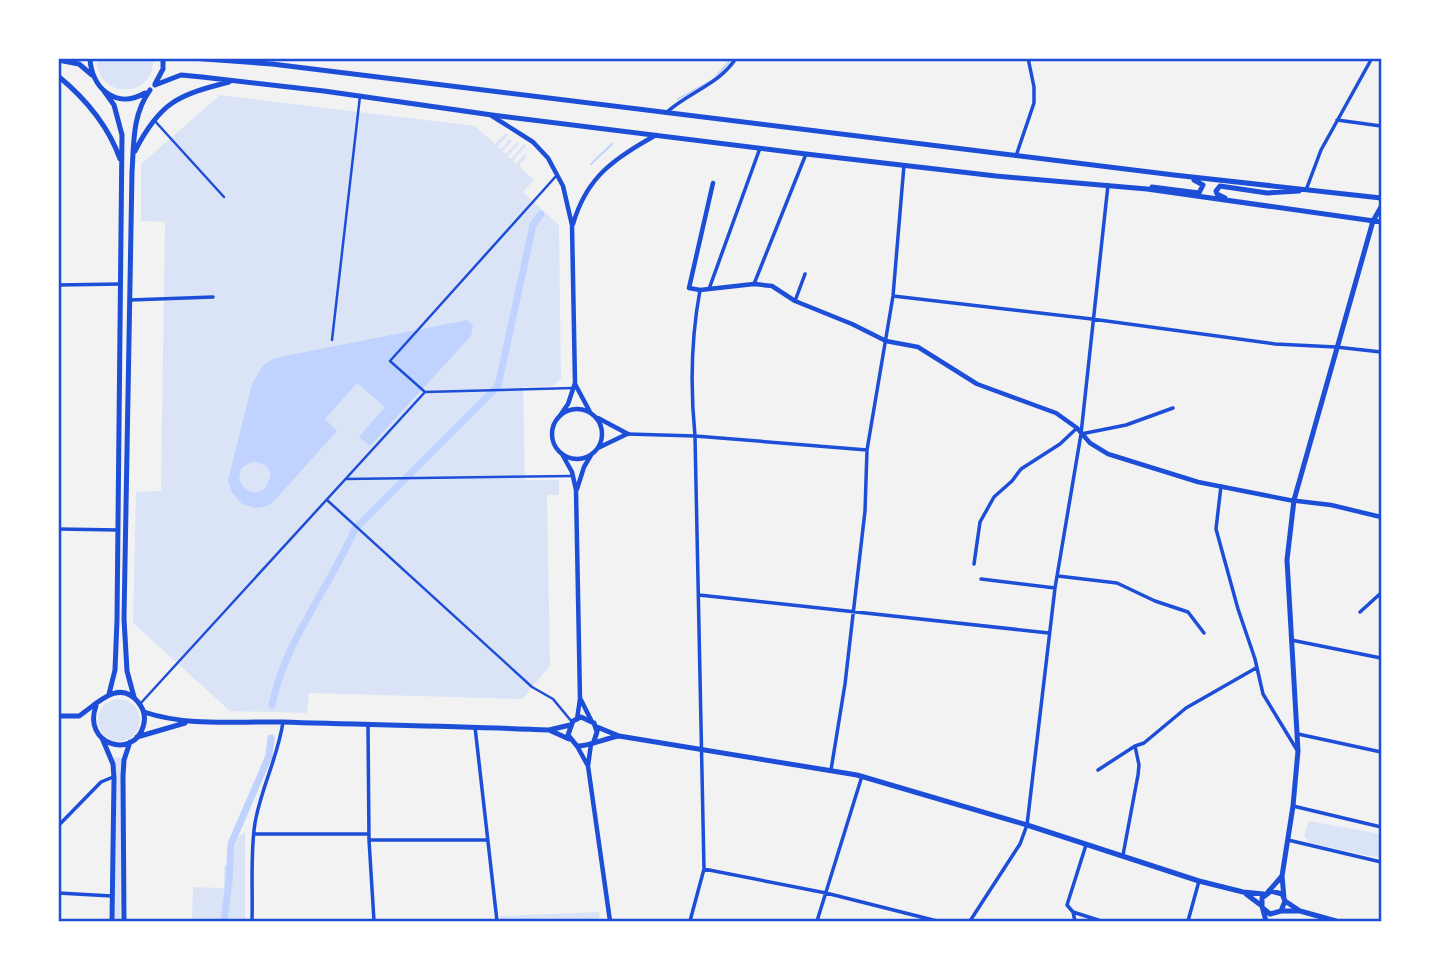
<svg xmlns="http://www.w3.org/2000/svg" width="1439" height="979" viewBox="0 0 1439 979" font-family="'Fira Sans',sans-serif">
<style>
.green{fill:#dbe4f7}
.water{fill:#bfd3fe;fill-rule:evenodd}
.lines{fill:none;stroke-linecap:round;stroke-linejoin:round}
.stream{stroke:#bfd3fe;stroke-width:2}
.canal{stroke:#bfd3fe;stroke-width:7}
.pedestrian{stroke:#1d4ed8;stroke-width:2.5}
.minor{stroke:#1d4ed8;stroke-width:3.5}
.tertiary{stroke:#1d4ed8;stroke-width:4.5}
.secondary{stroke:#1d4ed8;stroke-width:5}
.neatline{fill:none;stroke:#1d4ed8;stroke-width:2.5}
</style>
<rect width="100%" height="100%" fill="#f2f2f2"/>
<path class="green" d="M97 58H153C155 100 95 100 97 58Z
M220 95 475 126 495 144 506 133 508 135 498 146 501 149 510 139 512 141 503 151 506 154 517 142 519 144 508 156 511 159 524 144 526 146 513 161 516 164 525 154 527 156 519 166 534 180 523 192 559 225 561 379 553 386 523 387 525 480H559V495H547L550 666 522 699 309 693 307 713 230 711 133 623 136 492 161 491 165 222 141 221V164Z
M98 720a21 21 0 1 1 42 0a21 21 0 1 1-42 0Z
M113 757 122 758 120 921H115L116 772Z
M1309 821 1381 834V858L1309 843 1304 836Z
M245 832V921H192L193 887 224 888V866L231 865 237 838Z
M599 912 600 921H501L500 916Z"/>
<path class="water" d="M467 320 473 325 471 336 370 446 359 437 385 407 357 383 325 419 337 431 273 502 267 506 255 508 242 504 231 491 228 480 252 384 263 365 275 358ZM254 461 267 466 271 475 265 489 255 493 245 489 239 479 241 468Z"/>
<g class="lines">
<path class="stream" d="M678 99 714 79 732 58
M591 164 612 144"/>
<path class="canal" d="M272 705C285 640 329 589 355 529L498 386 533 225 541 214
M224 921 229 882 231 844 269 756 271 738"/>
<path class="pedestrian" d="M154 120 224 197
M557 175 390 361 425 392 573 388
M332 340 360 96
M346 479 573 476
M327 500 532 687 553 699 572 722
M140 704 425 392"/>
<path class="minor" d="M667 112C689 92 720 84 736 58
M1337 120 1381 126
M1016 156 1034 103V87L1028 58
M1306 190 1321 150 1372 58
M754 284 806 154
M58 285 120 284
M709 289 760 148
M700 290C691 339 690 386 695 436L867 450
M893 296 1092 319 1275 344 1336 347 1381 352
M130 300 213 297
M795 301 805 274
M628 434 695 436 704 869 690 921
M1081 434 1126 425 1173 408
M1221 486 1216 529 1238 609 1255 659 1263 694 1297 750
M58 529 118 530
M974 564 980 522 994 497 1012 481 1021 469 1060 444 1077 428
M1058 576 1117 583 1155 601 1188 612 1204 633
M1055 588 1081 434 1108 185
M699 595 1049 633
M1360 612 1381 593
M1291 640 1381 658
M368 725 369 840 374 921
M475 727 497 921
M1298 734 1381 752
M831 770 845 684 865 511 867 450 893 296 904 165
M1098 770 1135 746
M1293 806 1381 827
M58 826 101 782 113 777
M255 834H369
M369 840H487
M1288 840 1381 862
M1123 855 1138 775 1139 765 1135 746 1144 743 1186 708 1256 668
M704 869 826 893 937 921
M58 893 112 896
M1073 912 1101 921
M252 921C253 889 250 854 255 823 261 788 278 757 283 722
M817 921 862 776
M970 921 1020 844 1027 825 1055 588 981 579
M1075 921 1073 912 1067 905 1086 845
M1188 921 1199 881"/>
<path class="tertiary" d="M492 116 533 142 548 158 563 186 572 225 575 383 568 404 559 417
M713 183 689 288 700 290 754 284 772 286 795 301 852 324 886 341 918 347 977 384 1056 413 1077 428 1090 443 1108 454 1198 482 1289 500 1331 505 1381 517
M573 224C587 176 614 159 656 135
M575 384 590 412
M552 434a25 25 0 1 1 50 0a25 25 0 1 1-50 0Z
M598 418 628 434
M598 448 627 434
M562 454 572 472 576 490 580 699 577 719
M577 489 584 467 591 455
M581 700 591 720
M591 744 588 766 610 921
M577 746 588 766"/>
<path class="secondary" d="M90 58C91 88 116 110 145 93
M191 58 272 64 1174 175 1381 198
M58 60 79 64 92 75
M58 76C86 99 108 125 120 159
M155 84 163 69V58
M155 85 181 75 202 77 324 91 492 115 806 154 996 176 1147 189 1381 222
M104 91 114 105 122 135 117 620 115 670 109 694
M135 151C160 102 178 95 229 82
M1152 187 1199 193 1203 185 1194 180
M1225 198 1217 194 1216 191 1220 186 1267 193 1299 191
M134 697 127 671 124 619 132 172C134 143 132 115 150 90
M144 712C189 727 235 721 282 722 371 725 460 726 549 730L570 725
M58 716H79
M79 716C96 705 119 678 138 702 144 709 146 718 143 727 133 760 82 744 96 706
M597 727 619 736 857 775 1027 825 1199 881 1243 892 1264 894
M549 730 569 739
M137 737 185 723
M102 738 113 764 114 779 112 921
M594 741 597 732 594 723 581 717 573 721 568 735 577 746C585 747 607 738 619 736
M1268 892 1282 876
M1246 894 1262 906
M1284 898 1282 876 1293 806 1298 751 1287 560 1294 500 1373 221 1381 207
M1285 901 1300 911
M1264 909 1270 914 1281 911 1285 901 1282 894 1271 891 1262 898V906L1266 921
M1281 911H1300L1336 921
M124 921 123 776 124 760 130 742"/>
</g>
<rect width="1439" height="979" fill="none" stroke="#ffffff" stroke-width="119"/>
<rect x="60" y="60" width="1320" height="860" class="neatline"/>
</svg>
